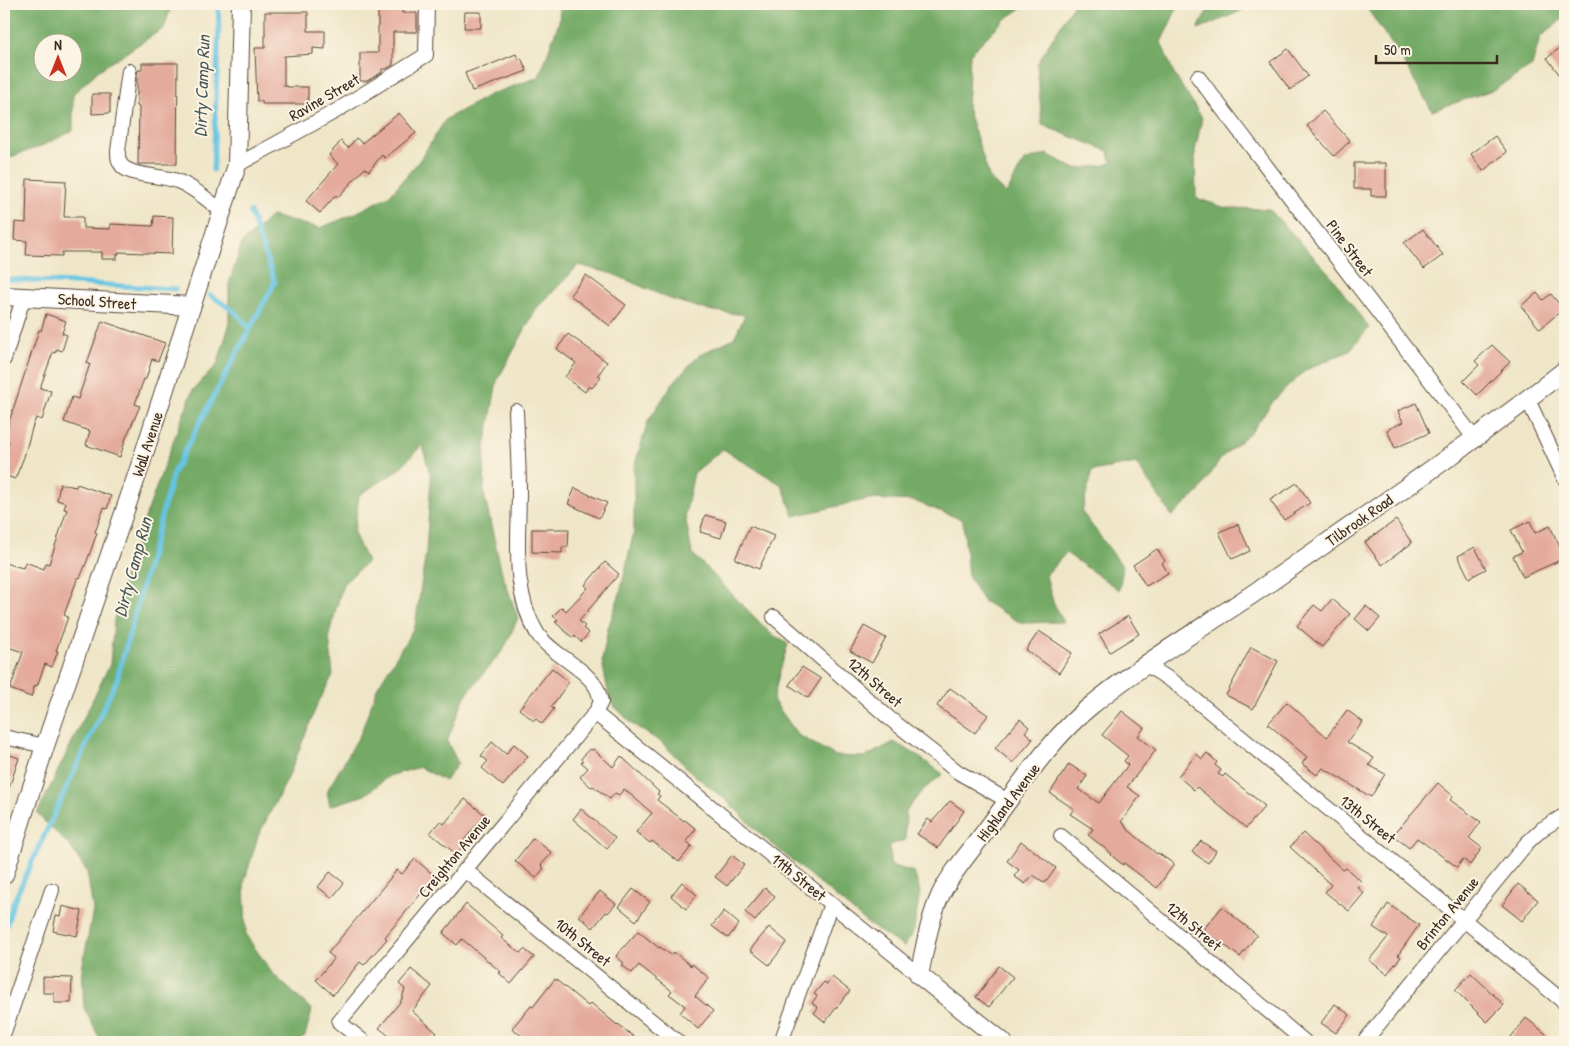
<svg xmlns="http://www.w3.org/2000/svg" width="1569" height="1046" viewBox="0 0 1569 1046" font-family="'Patrick Hand',sans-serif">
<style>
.forest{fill:#74aa66;stroke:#586a42;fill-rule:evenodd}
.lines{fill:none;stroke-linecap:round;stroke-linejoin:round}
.stream{stroke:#65c4e3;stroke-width:5}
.building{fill:#e4aa9c}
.minor-casing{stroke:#564638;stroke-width:16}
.tertiary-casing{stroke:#564638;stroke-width:20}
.minor{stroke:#fff;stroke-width:14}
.tertiary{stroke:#fff;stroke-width:18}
.labels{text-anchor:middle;stroke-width:4;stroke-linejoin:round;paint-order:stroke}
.street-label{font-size:16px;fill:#3b2a1e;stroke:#fcf5e5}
.water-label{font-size:18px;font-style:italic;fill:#485859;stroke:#fcf5e5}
</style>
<rect width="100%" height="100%" fill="#fcf5e5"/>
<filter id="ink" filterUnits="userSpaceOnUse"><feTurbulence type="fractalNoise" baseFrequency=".02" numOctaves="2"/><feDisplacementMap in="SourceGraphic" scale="10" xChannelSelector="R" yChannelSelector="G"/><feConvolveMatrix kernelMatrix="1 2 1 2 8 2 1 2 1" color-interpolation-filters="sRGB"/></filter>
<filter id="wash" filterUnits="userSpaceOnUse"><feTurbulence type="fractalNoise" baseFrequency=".0096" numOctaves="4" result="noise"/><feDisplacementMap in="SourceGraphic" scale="20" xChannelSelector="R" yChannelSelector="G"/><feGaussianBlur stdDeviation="1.12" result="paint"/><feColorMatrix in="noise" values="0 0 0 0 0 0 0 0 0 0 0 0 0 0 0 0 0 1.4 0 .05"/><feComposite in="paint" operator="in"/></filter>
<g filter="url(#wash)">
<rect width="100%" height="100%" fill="#efe6c8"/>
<path class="forest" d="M4 4H172L164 28 99 70 73 94V131L41 146 11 157 4 163ZM42 42H72V72H42Z
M560 4H1028L1005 19 970 54 967 108 990 179 1006 194 1024 161 1047 154 1075 169 1105 165 1112 162 1108 151 1042 125 1037 64 1073 5 1179 4 1161 42 1174 74 1202 118 1195 151 1196 198 1226 208 1269 209 1328 272 1369 328 1349 351 1306 370 1274 400 1252 431 1222 457 1198 493 1172 516 1136 463 1092 471 1082 512 1123 567 1119 590 1066 553 1046 575 1053 602 1064 622 1021 623 983 601 968 576 963 520 914 501 869 499 794 516 782 485 723 449 694 473 685 515 692 553 770 633 788 644 779 674 773 700 798 735 836 756 865 757 894 742 915 754 943 774 923 790 906 811 905 840 890 845V865L914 872 920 892 914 930 904 947 868 924 812 877 759 833 727 801 693 774 661 742 632 724 610 702 602 661 608 628 620 593 634 531V468L648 421 673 383 699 355 734 338 745 315 707 310 670 299 613 274 579 265 536 309 497 381 485 447 484 494 502 573 518 618 504 649 465 696 447 741 458 763 445 781 420 767 389 776 365 795 330 806 327 791 361 733 377 688 415 626 426 552 431 477 422 445 396 472 359 495 354 533 367 562 343 584 329 635 333 675 317 705 288 778 258 836 244 883 246 935 272 973 312 1010 305 1036 294 1042H98L99 1037 84 1008 82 969 93 910 87 872 70 846 37 814 110 664 114 620 126 570 177 431 193 390 217 365 229 326V284L242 243 271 216 320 228 352 215 389 196 419 161 446 119 491 94 539 77 559 22Z
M1213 4H1254L1230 16 1198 29 1209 7Z
M1364 4H1565V17L1540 37 1532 66 1495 89 1432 111 1402 59Z"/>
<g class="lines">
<path class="stream" d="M213 170 219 25 218 4
M4 279 175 289
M210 295C225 305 241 314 250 330
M4 935 13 903 117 679 173 473 275 282 250 212"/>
</g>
<g id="blocks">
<path class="building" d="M378 4H402V13H417V32H393V65L386 69H382V72L367 81H360V53H378Z
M265 12H308V31H325V49L313 48V54L284 56V86H287V87H308V104H262V101H257L255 48H265Z
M465 12H481V28H464Z
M1565 44V82L1547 58Z
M1288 49 1308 76 1290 90 1270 62Z
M516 54 518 59 521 58 527 71 472 91 465 73 481 67 482 68Z
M142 63H178L177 164H138L139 107 137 106V75L138 70H142Z
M92 94H110V113L92 114Z
M1323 111 1350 141 1334 156 1307 126Z
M399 113 416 133 385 158 382 155 369 171 365 168 338 197 336 195 320 213 306 201 338 164 329 155 341 141 348 148 356 138 362 143Z
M1495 136 1507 152 1483 171 1471 154Z
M1354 163H1386V196H1371V189H1354Z
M27 179 66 181 64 217H83V228L110 229V224L153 226 154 216 173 217 172 254 119 252V254H117V259H102V252H62V256L26 255 27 241 14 240 15 222 26 223Z
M1423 229 1443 255 1424 269 1404 243Z
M586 275 626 305 610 326 570 295Z
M1537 293 1543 300 1551 294 1563 309 1540 329 1521 306Z
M46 314 66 321 62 333 67 335 62 351 57 349 55 353 53 352 40 388 51 391 42 420 36 418 33 425 24 457 15 479 4 475V458L9 442 4 440V437L39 330 41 331Z
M102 321 165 343 158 361 152 359 146 379H144L135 404 140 406 125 440 120 457 86 445 90 431 64 422 72 397 78 399 90 364 87 363Z
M568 334 607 362 598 375 601 377 592 388 589 386 585 392 565 377 576 363 557 349Z
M1492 345 1510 362 1477 395 1463 381 1479 365 1475 361Z
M1416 403 1429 433 1395 448 1387 430 1403 422 1398 411Z
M1297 483 1310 503 1284 520 1270 500Z
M60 484 76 487 77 484 111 496 107 509 104 508 95 532 97 533 87 561 80 578 78 577 64 615 68 617 56 651H58L52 667 45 664 37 686 35 685 31 697 10 689 23 652 4 646V563L23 568 25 562 44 569 46 563 49 564 67 510 64 509 66 503 57 500Z
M575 488 607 503 599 518 568 504Z
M705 515 726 521 721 538 700 532Z
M1396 520 1412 543 1382 565 1365 542Z
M1530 521 1535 533 1550 526 1565 558 1523 577 1513 556 1522 552 1511 530Z
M1238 524 1250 551 1232 559 1219 532Z
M750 526 774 536 759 569 735 559Z
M532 529H569L568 547H562V553L532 552Z
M1475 547 1486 569 1469 578 1458 556Z
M1157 549 1165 561 1162 563 1168 573 1146 586 1133 565Z
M605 562 619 574 579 621 585 626 583 628 589 633 581 642 575 636 573 638 555 622 558 620 553 616 562 607 566 611 588 588 585 585Z
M1332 599 1350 614 1322 647 1297 626 1314 605 1322 611Z
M1366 606 1380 618 1369 631 1355 619Z
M1128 616 1139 634 1110 652 1099 634Z
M864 626 886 638 872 663 850 651Z
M1039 631 1072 653 1059 673 1026 650Z
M1251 647 1278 661 1253 709 1226 695Z
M802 667 821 679 808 698 789 685Z
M552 668 569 682 551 707 554 709 542 724 536 719 534 721 519 709Z
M950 688 988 715 975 733 937 706Z
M1287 702 1327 737 1347 710 1363 722 1347 742 1374 758 1369 765 1385 774 1371 797 1323 768 1317 775 1302 764 1307 757 1268 724Z
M1122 711 1144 728 1138 736 1156 750 1127 787 1140 796 1121 822 1126 826 1125 827 1157 854 1158 853 1174 864 1157 888 1124 863 1123 865 1111 855 1112 854 1088 835 1093 829 1070 814 1074 809 1050 793 1069 764 1087 776 1078 789 1099 803 1128 765 1124 761 1128 756 1102 735Z
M1020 719 1029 727 1025 732 1033 739 1013 763 995 748Z
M492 742 506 754 514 744 528 756 503 786 482 768 488 761 481 756Z
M589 749 592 750 593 749 613 767 621 756 659 792 657 794 660 796 657 800 684 821 685 820 696 829 686 841 692 846 679 862 652 841 650 843 636 832 652 813 624 789 619 795 615 793 610 799 593 786 591 787 580 777 588 768 581 762 583 761 581 759Z
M4 753 19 758 6 797 4 796Z
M1207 753 1217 762 1215 765 1221 770 1218 774 1223 777 1225 774 1265 806 1246 828 1197 787 1194 790 1178 776 1197 754 1202 759Z
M1438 783 1453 796 1450 800 1481 822 1469 838 1482 848 1470 865 1463 859 1457 867 1417 838 1409 848 1393 835Z
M465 799 485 815 464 840 466 842 456 854 430 833 440 821 444 824Z
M950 801 964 811 938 848 917 834 928 819 932 822Z
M581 809 615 838 607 849 573 819Z
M1303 833 1343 870 1346 868 1362 882 1357 887 1364 893 1349 911 1325 892 1331 885 1290 847Z
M533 838 552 853 541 865 544 868 536 878 515 861Z
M1021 841 1056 868 1045 883 1033 875 1025 884 1014 876 1019 870 1007 861Z
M1201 841 1216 851 1208 863 1192 852Z
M732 855 744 865 727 886 715 877Z
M415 859 437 878 426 891 424 890 385 937 387 939 364 965 360 962 333 995 316 980 334 958 328 953 397 870 402 874Z
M330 872 344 883 332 898 318 887Z
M682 882 697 895 686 909 671 896Z
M1518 884 1538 900 1522 921 1502 905Z
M765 888 775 896 755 921 745 912Z
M633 889 650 902 636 921 619 907Z
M600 891 616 904 608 913 606 912 593 928 579 916Z
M466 904 503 936 501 938 520 953 524 949 534 957 511 984 499 973 501 972 462 939 457 945 443 933Z
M1388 904 1419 925 1398 955 1401 957 1387 974 1369 960 1388 937 1373 927Z
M62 906 82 911 77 936 53 931 56 915 60 916Z
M1222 907 1257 935 1240 957 1215 938 1213 940 1202 931Z
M724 911 739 924 728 938 712 926Z
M769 927 787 942 769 965 750 950Z
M638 931 659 948 660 947 671 955 674 952 691 966 692 964 709 978 695 996 713 1011 698 1029 680 1013 685 1006 669 994 672 991 639 965 632 973 622 965 624 963 616 956Z
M999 966 1013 977 989 1007 976 997Z
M411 969 432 986 412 1011 437 1033 430 1042H397L379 1028 401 1001 405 989 399 984Z
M1471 973 1504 1005 1487 1022 1455 990Z
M43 977 72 978 71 1003H54V993H43Z
M832 977 850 991 825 1022 814 1013 818 1008 812 1003 817 996 814 994 824 982 827 984Z
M555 979 588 1006 591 1003 617 1025 618 1024 640 1042H529L512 1028 531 1006 533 1007Z
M1335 1004 1350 1015 1336 1033 1321 1023Z
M1526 1018 1556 1042H1507Z"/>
</g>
</g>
<g filter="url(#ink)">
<use href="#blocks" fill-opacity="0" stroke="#564638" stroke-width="1"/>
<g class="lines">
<g class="minor-casing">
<path id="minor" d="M129 71 118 151C118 157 118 161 122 166 133 177 162 175 177 181 194 187 208 201 222 211
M1198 77 1475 439
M237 165 336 111 426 55 427 4
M4 359 24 296
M1528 400 1565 479
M774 617 889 718 958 772 1008 801
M1147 665 1175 683 1565 1003
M595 713 919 975
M4 737 45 746
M1061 836 1305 1042
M465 870 678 1042
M4 1032 52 890
M364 1042 339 1022 595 713 601 702C600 698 599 694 598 691 588 668 551 655 537 633 511 590 519 539 519 491 519 464 517 438 516 411
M781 1042 831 904
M1364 1042 1527 843 1542 829 1565 815"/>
</g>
<g class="tertiary-casing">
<path id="tertiary" d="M4 296 191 306
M4 875 45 746 139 469 237 165 241 4
M1003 1042 919 975C925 948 929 921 940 896 950 874 970 852 984 833 1016 791 1052 736 1093 704 1148 659 1211 623 1269 583 1369 513 1470 445 1565 370"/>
</g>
<use href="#minor" class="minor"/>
<use href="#tertiary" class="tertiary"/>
</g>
</g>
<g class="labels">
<g class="street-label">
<text transform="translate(324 97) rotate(-30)" y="6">Ravine Street</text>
<text transform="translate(1350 248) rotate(53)" y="6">Pine Street</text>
<text transform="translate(97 301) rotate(4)" y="6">School Street</text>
<text transform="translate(147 444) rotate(-72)" y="6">Wall Avenue</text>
<text transform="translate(1359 520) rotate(-35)" y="6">Tilbrook Road</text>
<text transform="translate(875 682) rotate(41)" y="6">12th Street</text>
<text transform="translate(1008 802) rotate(-53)" y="6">Highland Avenue</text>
<text transform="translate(1368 819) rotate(39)" y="6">13th Street</text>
<text transform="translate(454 856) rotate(-50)" y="6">Creighton Avenue</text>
<text transform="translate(799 877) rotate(39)" y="6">11th Street</text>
<text transform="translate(1447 913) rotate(-51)" y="6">Brinton Avenue</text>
<text transform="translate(1194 926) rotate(40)" y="6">12th Street</text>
<text transform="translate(583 942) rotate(39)" y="6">10th Street</text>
</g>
<g class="water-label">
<text transform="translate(202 86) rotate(-88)" y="6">Dirty Camp Run</text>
<text transform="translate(133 567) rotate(-75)" y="6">Dirty Camp Run</text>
</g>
</g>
<rect width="1569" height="1046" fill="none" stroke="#fcf5e5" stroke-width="20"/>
<g transform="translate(58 58)"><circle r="24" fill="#fcf5e5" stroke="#afa495"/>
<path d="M0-4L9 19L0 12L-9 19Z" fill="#c8321e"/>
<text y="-8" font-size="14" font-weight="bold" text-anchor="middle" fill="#3b2a1e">N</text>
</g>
<path d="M1376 55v8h121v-8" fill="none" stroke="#3b2a1e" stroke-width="2.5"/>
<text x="1384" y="55" font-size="15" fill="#3b2a1e" stroke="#fcf5e5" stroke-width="4" paint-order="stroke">50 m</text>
</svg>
